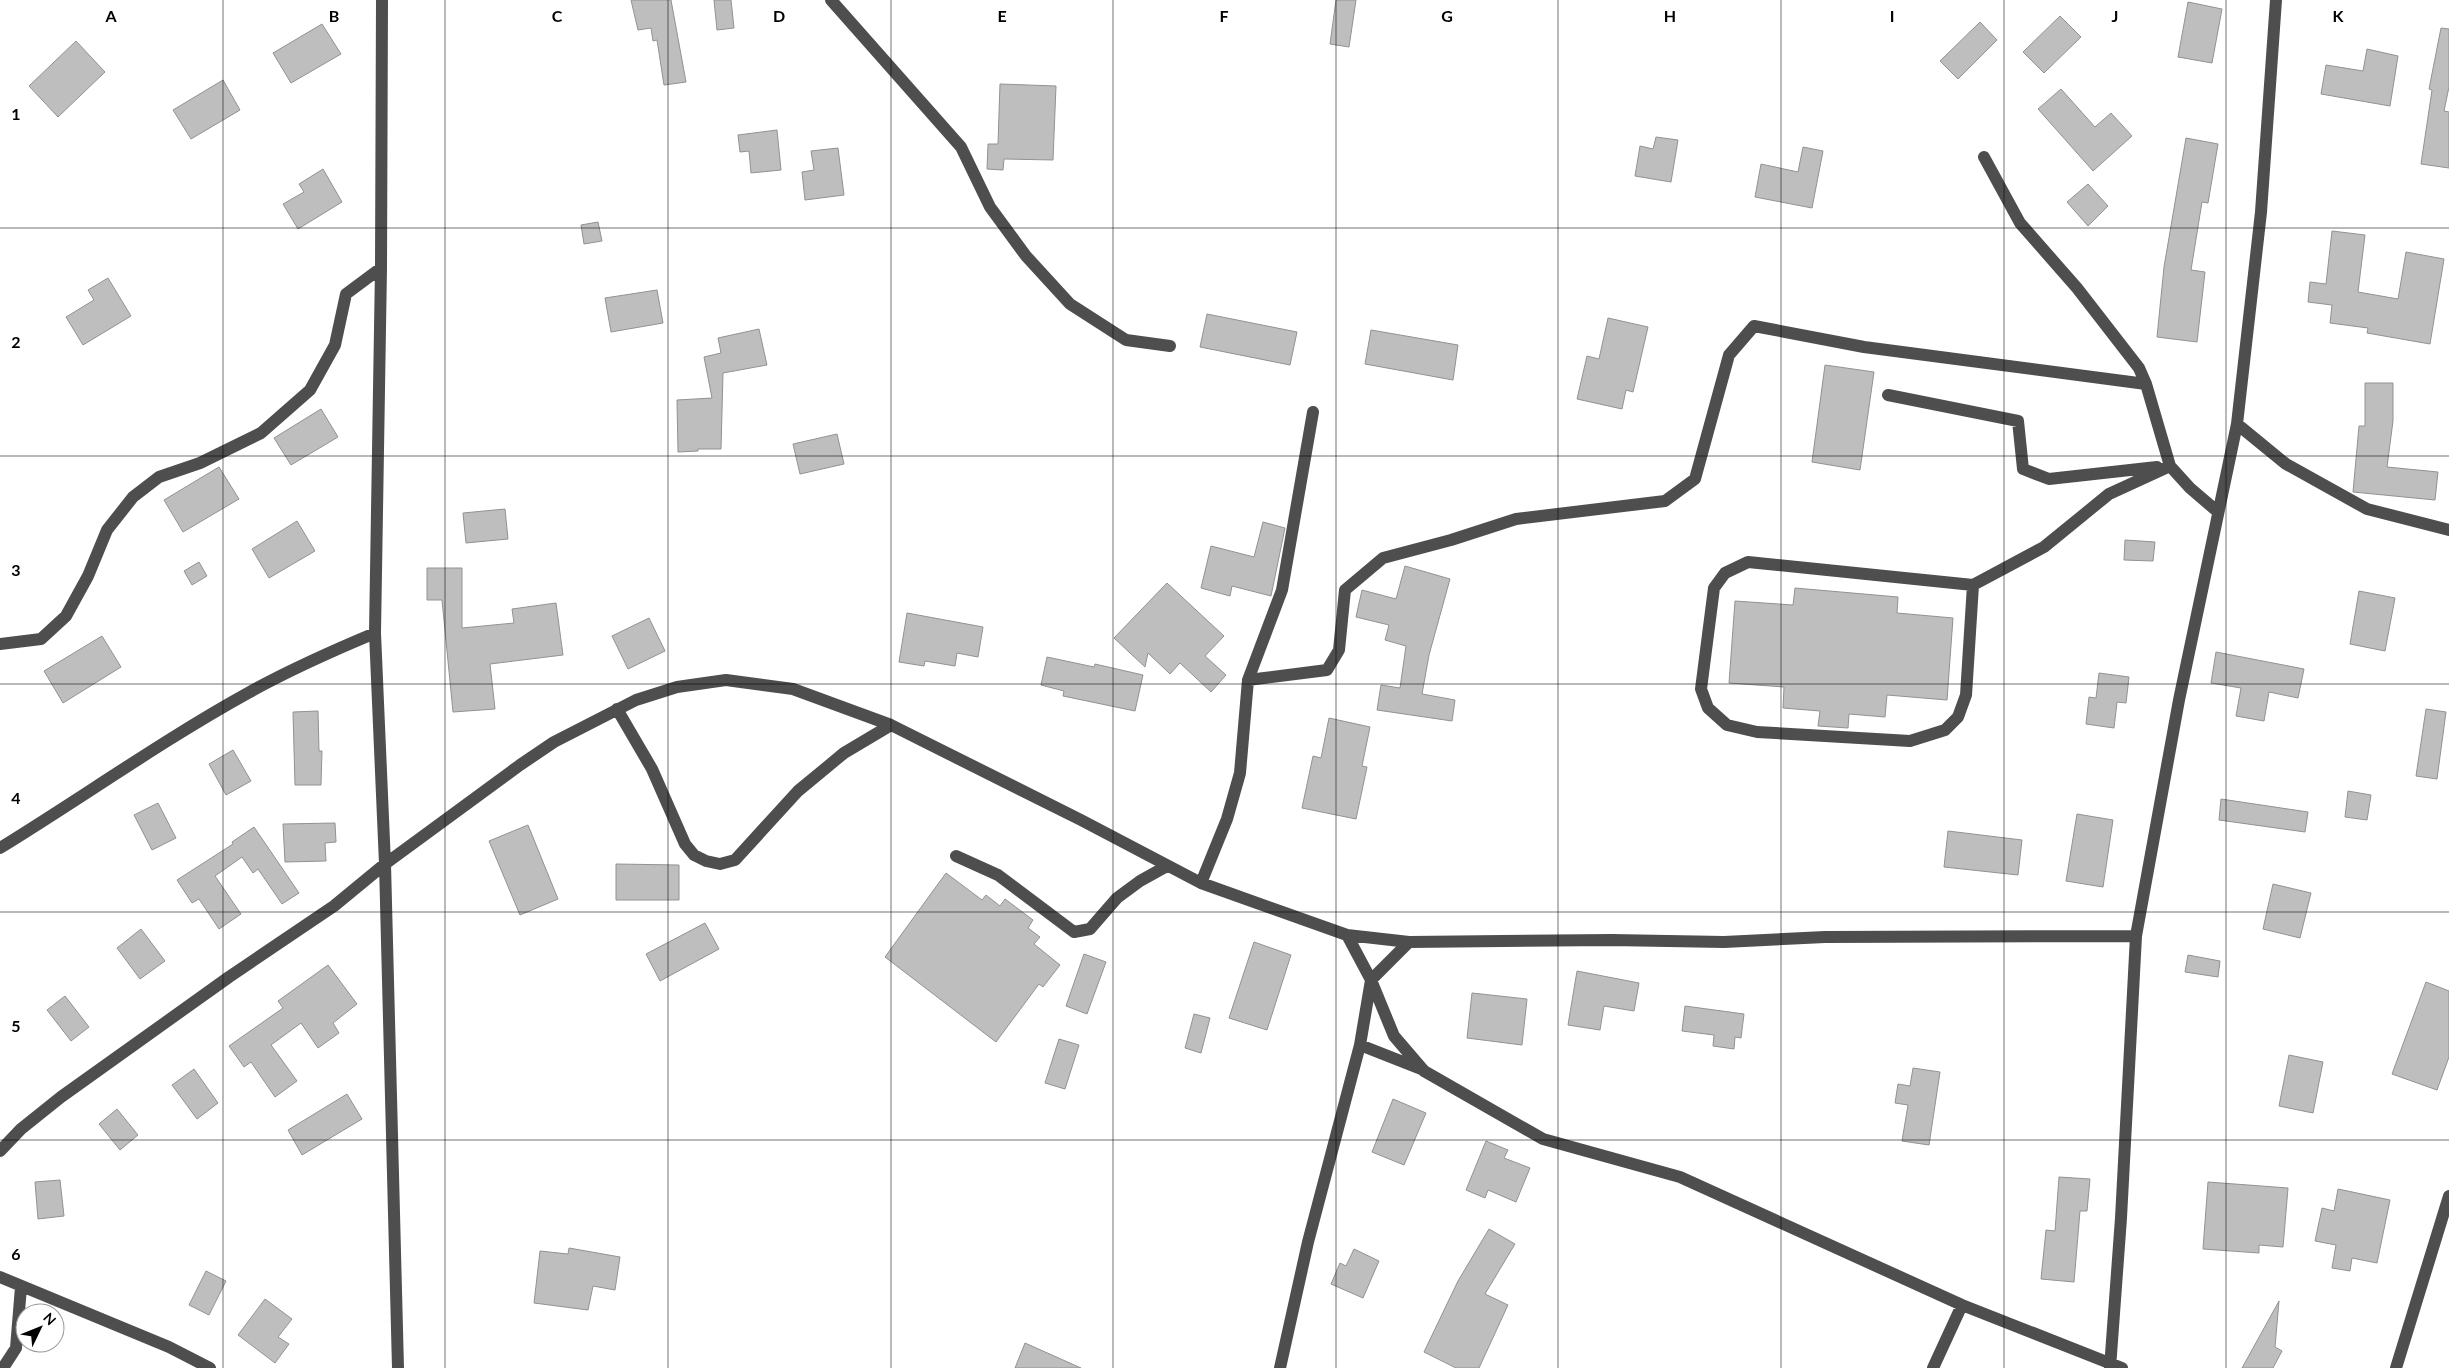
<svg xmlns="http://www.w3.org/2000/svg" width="2449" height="1368" viewBox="0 0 2449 1368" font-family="Lato,sans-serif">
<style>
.building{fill:#bebebe;stroke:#929292}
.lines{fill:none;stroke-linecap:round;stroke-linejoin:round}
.minor{stroke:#4e4e4e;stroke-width:12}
.grid{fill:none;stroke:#000;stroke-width:1;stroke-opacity:0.55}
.grid-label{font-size:16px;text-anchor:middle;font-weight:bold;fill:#000;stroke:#fff;stroke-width:4;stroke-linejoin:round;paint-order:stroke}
</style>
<rect width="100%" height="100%" fill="#fff"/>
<path class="building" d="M631 0H671L686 82 664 85 657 40 653 41 651 28 638 30Z
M714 0H731L734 28 717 30Z
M1336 0H1356L1349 47 1330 44Z
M2188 2 2222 9 2212 63 2178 57Z
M2060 16 2081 37 2044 73 2023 52Z
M1980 22 1997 40 1958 79 1940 61Z
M322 24 341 54 291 83 273 53Z
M2441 28 2449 29V87L2444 111 2449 112V168L2421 164 2432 90 2429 89Z
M76 41 105 72 58 117 29 86Z
M2367 49 2398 56 2390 106 2321 94 2326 65 2363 71Z
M223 80 240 110 191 139 173 110Z
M1000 84 1056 86 1053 160 1004 159 1003 170 987 169 988 144H998Z
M2061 89 2095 127 2111 113 2132 136 2093 171 2038 109Z
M777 130 781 170 751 173 749 151 740 152 738 135Z
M1656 137 1678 140 1671 182 1635 176 1640 146 1653 149Z
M2186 138 2218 144 2208 203 2202 202 2191 270 2205 272 2197 342 2157 337 2164 267Z
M1803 147 1823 151 1812 208 1755 197 1761 164 1798 172Z
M838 148 844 195 805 200 802 172 814 170 811 151Z
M323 169 342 202 298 229 283 204 304 192 299 184Z
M2088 184 2108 206 2088 226 2067 202Z
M598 222 602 241 584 244 581 225Z
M2332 231 2365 235 2358 292 2398 299 2406 252 2444 259 2430 344 2367 333 2368 328 2330 323 2332 305 2308 302 2310 282 2326 284Z
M108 278 131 316 83 345 66 317 94 300 88 290Z
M657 290 663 323 611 332 605 298Z
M1207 314 1297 332 1290 365 1200 347Z
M1608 318 1648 327 1633 392 1626 390 1622 409 1577 399 1587 356 1599 359Z
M759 329 767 365 723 373 721 449H698V451L678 452 677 400 712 398 704 357 721 353 718 338Z
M1371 330 1458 345 1453 380 1365 364Z
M1825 365 1874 372 1860 470 1812 462Z
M2365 383H2393V421L2387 467 2438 472 2435 500 2353 492 2359 426H2365Z
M321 409 338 437 291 465 274 438Z
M837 434 844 464 800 474 793 444Z
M219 467 239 499 183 532 164 500Z
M505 509 508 539 466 543 463 513Z
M297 521 315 551 269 578 252 549Z
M1263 522 1285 528 1271 596 1232 586 1230 596 1201 588 1211 546 1254 557Z
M2125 540 2155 542 2153 561 2124 560Z
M199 562 207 576 192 585 184 571Z
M1405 566 1450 579 1429 655 1422 694 1455 700 1452 721 1377 710 1381 685 1400 688 1406 646 1385 640 1389 625 1356 617 1362 590 1396 599Z
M427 568H462V628L514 623 512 609 556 603 563 655 490 664 495 709 453 712 442 600H427Z
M1167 583 1224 636 1205 656 1226 675 1211 692 1180 663 1170 674 1148 653 1145 667 1114 638Z
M1795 588 1898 597 1897 613 1953 618 1947 700 1887 695 1885 717 1849 714 1848 728 1818 726 1820 711 1783 708 1784 687 1729 683 1735 601 1793 605Z
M2359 591 2395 598 2385 651 2350 644Z
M907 613 983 627 978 657 957 653 955 666 925 661 924 666 899 662Z
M649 618 665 651 628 669 612 636Z
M102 636 121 667 63 703 44 671Z
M2216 652 2304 669 2298 698 2269 692 2264 721 2236 716 2241 688 2211 683Z
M1047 657 1094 667 1095 664 1143 675 1135 711 1063 696 1064 691 1041 685Z
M2099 673 2129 677 2126 703 2117 702 2114 728 2086 724 2089 697 2096 698Z
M2426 709 2446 712 2437 779 2416 776Z
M318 711 319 751H322L321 785H295L293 712Z
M1329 718 1370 727 1362 766 1367 767 1356 819 1302 808 1313 756 1321 758Z
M233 750 251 781 226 795 209 764Z
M2348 791 2371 795 2367 820 2345 817Z
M2221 799 2308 812 2305 832 2219 820Z
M158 803 176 838 152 850 134 815Z
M2077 814 2113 820 2103 887 2066 881Z
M335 823 336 842 325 843 326 861 285 862 283 824Z
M528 825 558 899 520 915 489 841Z
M254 827 299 893 282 904 258 869 253 873 242 857 215 876 241 914 219 929 199 899 192 903 177 880 233 844 232 842Z
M1948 831 2022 840 2018 875 1944 867Z
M616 864 679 865V900H616Z
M946 873 982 900 986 895 1000 906 1005 899 1033 920 1028 928 1040 937 1034 944 1060 965 1043 987 1039 984 996 1042 885 957Z
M2273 884 2311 893 2300 938 2263 929Z
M705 923 719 949 660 981 646 954Z
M141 929 165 961 140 979 117 948Z
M1254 942 1291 955 1267 1030 1229 1018Z
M1084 954 1106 962 1087 1014 1066 1006Z
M2188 955 2220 961 2218 977 2185 972Z
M328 965 357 1004 333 1023 339 1033 318 1048 301 1023 271 1045 297 1081 275 1097 251 1062 244 1067 229 1046 283 1008 278 1001Z
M1577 971 1639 983 1634 1011 1604 1006 1600 1030 1568 1025Z
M2426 982 2449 991V1057L2437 1090 2392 1074Z
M1472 993 1527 999 1522 1045 1467 1038Z
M65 996 89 1027 71 1041 47 1010Z
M1685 1006 1744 1014 1741 1038 1735 1037 1734 1049 1713 1046 1714 1035 1682 1031Z
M1194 1014 1210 1018 1201 1053 1185 1048Z
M1059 1039 1079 1045 1065 1089 1045 1083Z
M2289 1055 2323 1062 2313 1113 2279 1106Z
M1913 1068 1940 1072 1929 1145 1902 1141 1908 1105 1895 1103 1898 1084 1910 1086Z
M194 1069 218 1103 197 1119 172 1085Z
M347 1094 362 1119 302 1155 288 1130Z
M1393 1099 1426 1113 1404 1165 1372 1152Z
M117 1109 138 1135 120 1150 99 1124Z
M1486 1141 1508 1150 1504 1158 1530 1168 1516 1202 1488 1190 1485 1198 1466 1190Z
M2059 1177 2090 1179 2087 1211H2080L2074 1282 2041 1279 2046 1230 2055 1231Z
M60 1180 64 1216 38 1219 35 1182Z
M2208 1182 2288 1188 2283 1247 2259 1245V1253L2203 1249Z
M2338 1189 2390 1200 2377 1263 2352 1258 2350 1271 2332 1268 2336 1245 2315 1241 2322 1208 2334 1211Z
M1489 1229 1515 1244 1485 1294 1508 1305 1479 1368H1456L1424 1352 1458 1281Z
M569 1248 620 1257 615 1290 593 1286 588 1310 534 1303 540 1251 568 1254Z
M1354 1249 1379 1261 1363 1298 1331 1284 1340 1263 1346 1266Z
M206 1271 226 1281 209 1315 189 1305Z
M265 1299 292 1319 278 1337 289 1344 275 1363 238 1335Z
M2279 1301 2275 1347 2282 1351 2273 1368H2242Z
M1025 1343 1081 1368H1015Z"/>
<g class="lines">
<path class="minor" d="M382 0 381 268 375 633 385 864 398 1368
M831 0 961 147 990 207 1026 256 1070 304 1126 340 1170 346
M1984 157 2020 223 2077 288 2139 368 2146 384
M1888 395 2018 421 2023 469 2049 479 2157 467
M2237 424 2286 464 2367 509 2449 530
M1973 585 1966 695 1958 717 1945 730 1910 741 1757 732 1727 725 1708 708 1701 689 1714 588 1725 573 1748 562 1973 585 2044 547 2109 494 2170 466
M0 644 41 639 66 616 88 576 107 530 133 497 159 477 200 463 261 433 310 390 335 345 346 294 381 268
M1248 680 1327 670 1339 650 1345 590 1383 558 1451 540 1516 519 1665 501 1695 479 1729 355 1754 326 1864 347 2146 384 2170 466 2190 488 2218 512
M617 709 652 769 685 844 694 855 706 861 720 864 735 860 798 791 844 753 891 725
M0 848C83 797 163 740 248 693 289 670 332 651 375 633
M956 856 998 875 1074 932 1090 929 1117 898 1140 881 1167 866
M1201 883 1227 819 1240 773 1248 680 1282 590 1313 412
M1347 935 1371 980 1394 1036 1424 1071 1543 1139 1680 1177 1962 1305 2122 1368
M1360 1045 1421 1069
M0 1151 21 1129 61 1097 229 977 334 906 385 864 520 765 554 742 636 700 677 687 726 680 793 689 891 725 1081 820 1201 883 1347 935 1409 942 1612 940 1724 942 1825 937 2136 936
M0 1277 169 1347 210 1368
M3 1368 16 1348 21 1287
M1280 1368 1308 1242 1360 1045 1371 980 1409 942
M1933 1368 1962 1305
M2110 1368 2121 1218 2136 936 2179 700 2237 424 2261 212 2276 0
M2396 1368 2449 1196"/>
</g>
<path class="grid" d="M223 0V1368M445 0V1368M668 0V1368M891 0V1368M1113 0V1368M1336 0V1368M1558 0V1368M1781 0V1368M2004 0V1368M2226 0V1368M0 228H2449M0 456H2449M0 684H2449M0 912H2449M0 1140H2449"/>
<g class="grid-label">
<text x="111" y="22">A</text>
<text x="334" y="22">B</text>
<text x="557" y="22">C</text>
<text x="779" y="22">D</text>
<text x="1002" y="22">E</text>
<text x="1224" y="22">F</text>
<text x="1447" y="22">G</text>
<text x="1670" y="22">H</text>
<text x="1892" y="22">I</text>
<text x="2115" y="22">J</text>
<text x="2338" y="22">K</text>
<text x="16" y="120">1</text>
<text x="16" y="348">2</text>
<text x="16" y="576">3</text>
<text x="16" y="804">4</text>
<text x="16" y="1032">5</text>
<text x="16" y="1260">6</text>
</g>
<g transform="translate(40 1328) rotate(47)"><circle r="24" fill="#ffffff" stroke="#999999"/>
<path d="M0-4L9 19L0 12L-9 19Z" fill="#000000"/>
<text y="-8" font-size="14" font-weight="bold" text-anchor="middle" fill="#000000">N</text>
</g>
</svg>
